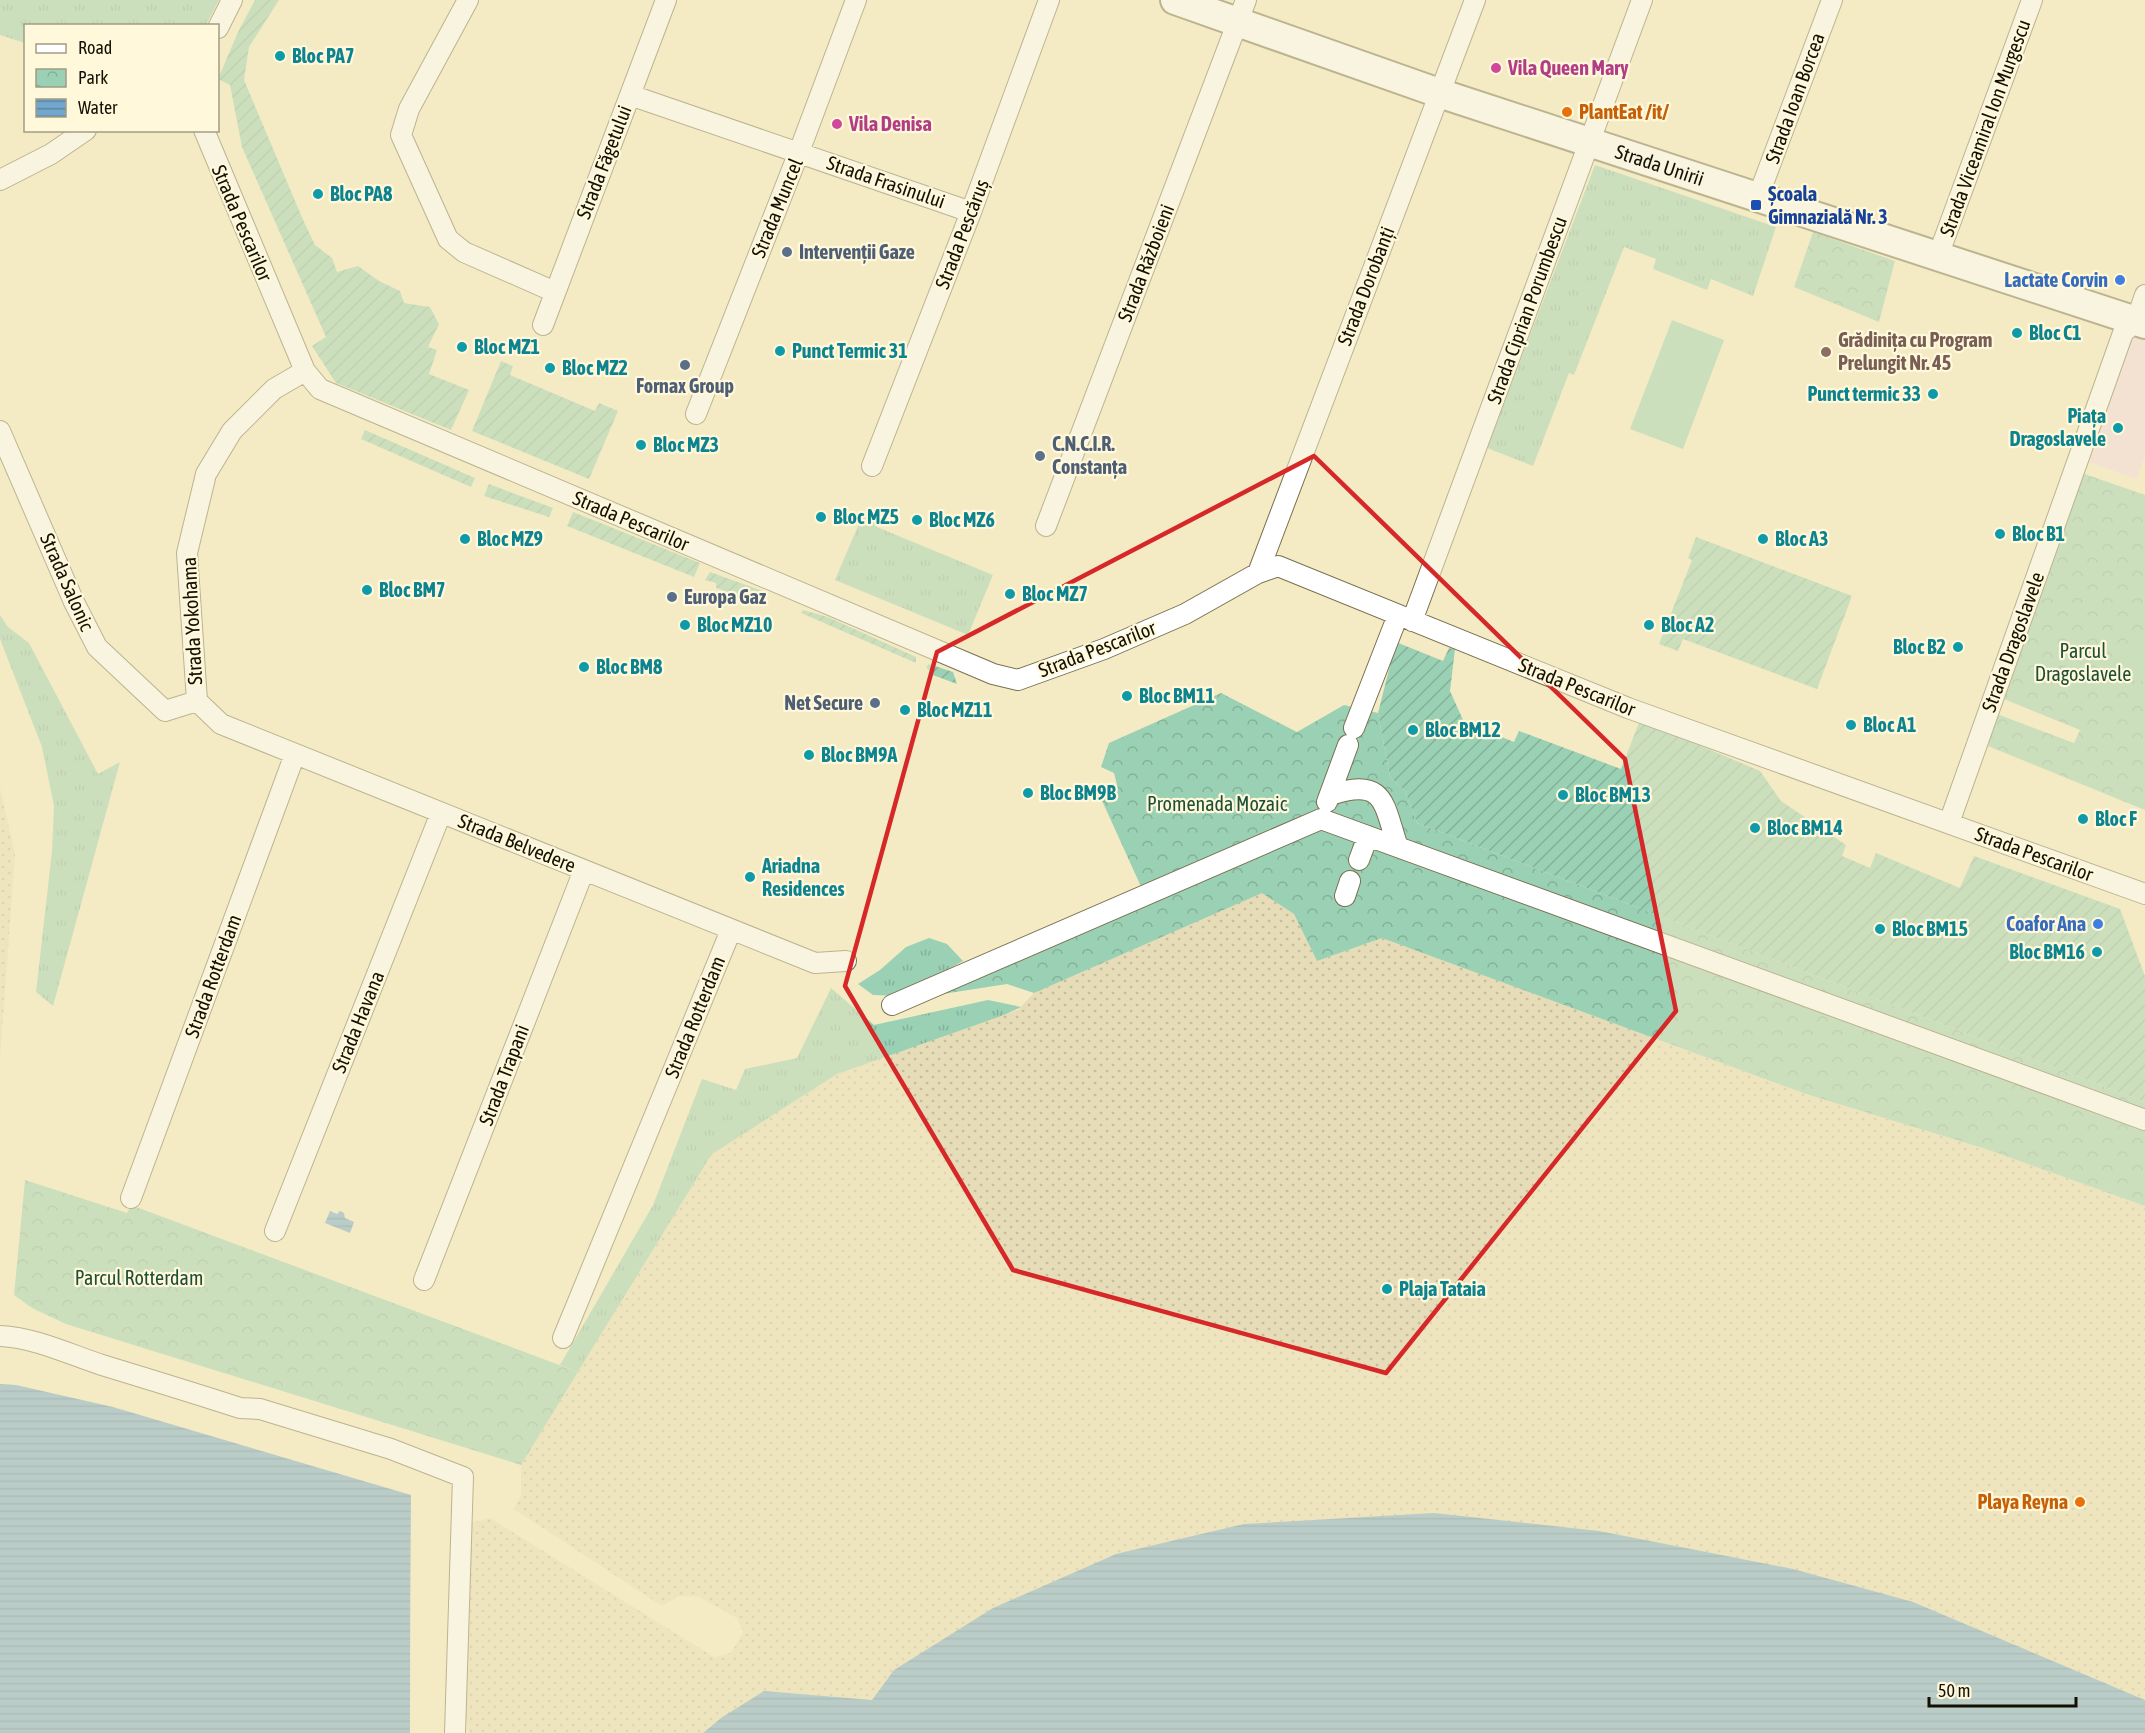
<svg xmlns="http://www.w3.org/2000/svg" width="2145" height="1733" viewBox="0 0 2145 1733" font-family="'Asap Condensed',sans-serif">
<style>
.commercial{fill:#f2d8df}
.grass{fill:url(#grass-tufts)}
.sand{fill:url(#sand-dots)}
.park{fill:url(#park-crowns)}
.garden{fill:url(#garden-furrows)}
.pitch{fill:#9ad0b4}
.water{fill:url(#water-rules)}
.pier{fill:#f4ebc5}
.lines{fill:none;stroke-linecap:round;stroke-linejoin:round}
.street-casing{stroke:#78704f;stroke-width:22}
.secondary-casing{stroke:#78704f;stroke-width:32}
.street{stroke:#fff;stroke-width:20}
.secondary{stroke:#fff;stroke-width:28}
.marked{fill:none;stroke:#d62828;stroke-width:4.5;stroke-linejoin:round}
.culture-dot{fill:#0f9aa8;stroke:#fff8da;stroke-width:2}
.hotel-dot{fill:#d1479c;stroke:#fff8da;stroke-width:2}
.food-dot{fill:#e8710a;stroke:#fff8da;stroke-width:2}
.transit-dot{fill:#1a4fb4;stroke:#fff8da;stroke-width:2}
.service-dot{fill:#5c6f8a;stroke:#fff8da;stroke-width:2}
.shop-dot{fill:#3f7fe0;stroke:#fff8da;stroke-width:2}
.education-dot{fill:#8d6e63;stroke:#fff8da;stroke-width:2}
.labels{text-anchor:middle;stroke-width:4.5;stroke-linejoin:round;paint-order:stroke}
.culture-label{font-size:20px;font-weight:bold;fill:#0d838f;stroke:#fff8da;text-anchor:start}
.hotel-label{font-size:20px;font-weight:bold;fill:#b23c85;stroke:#fff8da;text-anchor:start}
.street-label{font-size:20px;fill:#141104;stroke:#fff8da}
.food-label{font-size:20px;font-weight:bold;fill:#c56008;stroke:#fff8da;text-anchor:start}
.transit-label{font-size:20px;font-weight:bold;fill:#164399;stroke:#fff8da;text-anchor:start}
.service-label{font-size:20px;font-weight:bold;fill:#4e5e75;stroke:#fff8da;text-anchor:start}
.shop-label{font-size:20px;font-weight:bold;fill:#366cbe;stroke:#fff8da;text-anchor:end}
.education-label{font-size:20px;font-weight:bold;fill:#785e54;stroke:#fff8da;text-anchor:start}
.park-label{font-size:20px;fill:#1d4e38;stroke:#fff8da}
</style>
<defs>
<pattern id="grass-tufts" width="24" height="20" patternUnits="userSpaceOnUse" patternTransform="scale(1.5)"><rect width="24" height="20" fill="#9ad0b4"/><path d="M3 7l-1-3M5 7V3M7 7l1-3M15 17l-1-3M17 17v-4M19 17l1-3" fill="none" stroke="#84b299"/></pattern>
<pattern id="sand-dots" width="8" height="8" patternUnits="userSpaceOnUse" patternTransform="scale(1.5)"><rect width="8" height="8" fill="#e6dcb7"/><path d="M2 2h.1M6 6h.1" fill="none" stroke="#c4bc9c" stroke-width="1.8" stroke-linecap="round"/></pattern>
<pattern id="park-crowns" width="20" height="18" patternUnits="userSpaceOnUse" patternTransform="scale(1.5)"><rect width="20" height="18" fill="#9ad0b4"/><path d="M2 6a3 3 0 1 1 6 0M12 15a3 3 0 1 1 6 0" fill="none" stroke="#84b299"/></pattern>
<pattern id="garden-furrows" width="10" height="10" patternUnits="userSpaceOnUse" patternTransform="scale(1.5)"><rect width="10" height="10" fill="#9ad0b4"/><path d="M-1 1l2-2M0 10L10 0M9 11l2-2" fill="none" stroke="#84b299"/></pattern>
<pattern id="water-rules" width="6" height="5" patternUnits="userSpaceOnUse" patternTransform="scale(1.5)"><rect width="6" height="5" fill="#72a6cd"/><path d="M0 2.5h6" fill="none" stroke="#5c86a4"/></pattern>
</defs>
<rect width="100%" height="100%" fill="#f4ebc5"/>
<path class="commercial" d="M2142 284 2145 285V454L2137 479 2082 460Z"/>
<path class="grass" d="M0 0H219L206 25 26 26 25 43 0 35Z
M1595 165 1776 227 1753 296 1711 279 1707 290 1653 269 1656 259 1624 247 1574 375 1569 373 1533 466 1487 448Z
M864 512 880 519 877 527 993 575 968 635 835 580Z
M0 615 8 627 29 643 98 774 120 762 53 1006 36 992 52 851 54 806 42 747 0 639Z
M929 938 947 944 963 961 900 996 873 995 858 984 880 970 906 947Z
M831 988 874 1025 988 1000 1021 1007 712 1154 578 1372 560 1365 653 1205 702 1079 736 1090 745 1069 797 1058Z"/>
<path class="sand" d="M0 788 15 854 0 1059Z
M1262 892 1294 914 1317 961 1382 938 1806 1094 1986 1149 2145 1206V1700L1913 1602 1116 1554 993 1608 894 1670 872 1700 764 1691 721 1718 703 1733H469L465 1717 471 1523 490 1518 714 1657 731 1653 743 1632 737 1618 699 1597 679 1596 662 1606 514 1509 521 1495V1465L712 1154 837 1074 1018 1010 1034 993Z"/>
<path class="park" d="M1813 232 1895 261 1879 322 1794 287Z
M2082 473 2145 495V810L1988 746 1997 714 2074 743 2080 730 2004 699Z
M1221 693 1297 732 1344 705 1378 713 1390 777 1405 791 1417 823 2145 1102V1206L1986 1149 1806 1094 1382 938 1317 961 1294 914 1262 893 1034 993 1007 984 936 995 1148 902 1099 794 1117 785 1114 773 1101 767 1109 743Z
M25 1180 127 1213 131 1205 578 1372 521 1465 66 1324 32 1308 14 1295Z"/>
<path class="garden" d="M255 0H279L249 47 244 80 304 222 315 245 332 258 337 272 358 266 379 281 400 291 404 303 430 307 439 324 428 347 437 350 429 374 469 390 451 430 336 383 312 346 326 337 242 147 230 85 218 79 238 32Z
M501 361 513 366 510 375 595 411 599 403 618 411 589 479 472 431Z
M365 430 475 478 471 487 361 439Z
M489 484 553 508 549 517 484 496Z
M573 512 700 563 694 577 567 526Z
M1696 537 1852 596 1817 689 1683 639 1678 651 1659 644 1692 560 1688 558Z
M710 572 768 593 765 602H756L716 588V583L705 580Z
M803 610 828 617 916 657V663L801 613Z
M1396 642 1443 661 1449 648 1455 649 1450 691 1464 722 1514 742 1519 731 1621 769 1640 720 1760 771 1781 801 1846 845 1842 856 1870 868 1876 853 1960 888 1974 856 2120 909 2145 976V1102L1417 823 1405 791 1390 777 1378 713Z
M929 664 953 672 957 684 933 675 926 667Z"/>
<path class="pitch" d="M1672 320 1724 340 1683 449 1630 429Z
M2133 631 2145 637V672L2140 683 2116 672Z"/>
<path class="water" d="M330 1211 337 1214 340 1211 344 1213 345 1218 354 1222 350 1233 325 1223Z
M0 1384 16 1385 113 1407 411 1495 410 1733H0Z
M1434 1513 1599 1531 1793 1569 1913 1602 2145 1700V1733H703L721 1718 764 1691 872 1700 894 1670 993 1608 1116 1554 1244 1524Z"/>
<path class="pier" d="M414 1493 413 1733H410L411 1495Z"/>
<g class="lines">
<g class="street-casing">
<path id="street" d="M468 0 409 109 401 135 448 239 464 252 555 292
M218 28 232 0
M630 95 971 212
M204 130 305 371 320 389 993 674 1018 680 1104 649 1185 614 1258 573 1278 566 1628 708 2145 894
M0 180 51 154 86 130
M1758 197 1832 0
M1938 256 2032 0
M543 325 666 0
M696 414 799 152 856 0
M0 431 74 602 97 647 165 711 197 701 187 553 206 474 232 431 274 389 305 371
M872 466 971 212 1049 0
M1046 526 1246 0
M1258 573 1475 0
M1412 621 1642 0
M197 701 221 724 815 963 846 961
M1354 728 1398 615
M1330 795C1386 777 1383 803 1398 847
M1327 802 1348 745
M1949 823 2123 333 2136 321 2145 295
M1359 860 1368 836
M1345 896 1350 881
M892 1005 1321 819 2145 1120
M131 1198 295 754
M275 1231 441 813
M424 1280 584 870
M0 1336C37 1338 68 1354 102 1365 148 1379 194 1393 240 1408L260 1409 391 1449 463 1477 455 1733
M563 1338 731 930"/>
</g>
<g class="secondary-casing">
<g id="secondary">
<path id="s1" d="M1175 0 1439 93 2145 324"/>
</g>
</g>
<use href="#street" class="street"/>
<use href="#secondary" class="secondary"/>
</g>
<path d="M0 0H2145V1733H0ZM1314 456 1625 759 1676 1011 1386 1373 1013 1270 845 986 937 652Z" fill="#f4ebc5" fill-opacity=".55" fill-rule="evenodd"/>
<path class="marked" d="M1314 456 1625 759 1676 1011 1386 1373 1013 1270 845 986 937 652Z"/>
<g class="culture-dot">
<circle cx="280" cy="56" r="6"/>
<circle cx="318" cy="194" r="6"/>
<circle cx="2017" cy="333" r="6"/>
<circle cx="462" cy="347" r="6"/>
<circle cx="780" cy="351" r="6"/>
<circle cx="550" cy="368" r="6"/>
<circle cx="1933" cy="394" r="6"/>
<circle cx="2118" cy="428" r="6"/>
<circle cx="641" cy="445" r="6"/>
<circle cx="821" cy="517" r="6"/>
<circle cx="917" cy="520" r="6"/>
<circle cx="2000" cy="534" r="6"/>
<circle cx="465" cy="539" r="6"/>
<circle cx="1763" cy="539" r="6"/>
<circle cx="367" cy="590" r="6"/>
<circle cx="1010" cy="594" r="6"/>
<circle cx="685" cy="625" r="6"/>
<circle cx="1649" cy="625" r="6"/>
<circle cx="1958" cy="647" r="6"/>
<circle cx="584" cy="667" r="6"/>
<circle cx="1127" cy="696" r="6"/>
<circle cx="905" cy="710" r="6"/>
<circle cx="1851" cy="725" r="6"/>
<circle cx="1413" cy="730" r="6"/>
<circle cx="809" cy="755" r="6"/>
<circle cx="1028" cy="793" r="6"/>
<circle cx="1563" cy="795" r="6"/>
<circle cx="2083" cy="819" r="6"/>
<circle cx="1755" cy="828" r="6"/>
<circle cx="750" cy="877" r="6"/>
<circle cx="1880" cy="929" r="6"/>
<circle cx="2097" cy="952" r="6"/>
<circle cx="1387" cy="1289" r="6"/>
</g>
<g class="hotel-dot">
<circle cx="1496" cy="68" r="6"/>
<circle cx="837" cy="124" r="6"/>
</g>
<g class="food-dot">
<circle cx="1567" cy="112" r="6"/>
<circle cx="2080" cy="1502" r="6"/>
</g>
<rect class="transit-dot" x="1750" y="199" width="12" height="12" rx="3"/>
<g class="service-dot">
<circle cx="787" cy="252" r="6"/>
<circle cx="685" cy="365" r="6"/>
<circle cx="1040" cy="456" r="6"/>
<circle cx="672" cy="597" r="6"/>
<circle cx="875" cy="703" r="6"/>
</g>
<g class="shop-dot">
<circle cx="2120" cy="280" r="6"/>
<circle cx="2098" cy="924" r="6"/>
</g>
<circle class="education-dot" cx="1826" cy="352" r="6"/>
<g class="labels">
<g class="culture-label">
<text x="292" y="63">Bloc PA7</text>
<text x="330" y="201">Bloc PA8</text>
<text x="2029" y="340">Bloc C1</text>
<text x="474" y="354">Bloc MZ1</text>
<text x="792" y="358">Punct Termic 31</text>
<text x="562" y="375">Bloc MZ2</text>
<text x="1921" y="401" text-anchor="end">Punct termic 33</text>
<text x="2106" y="423" text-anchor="end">Piața<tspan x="2106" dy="23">Dragoslavele</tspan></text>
<text x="653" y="452">Bloc MZ3</text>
<text x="833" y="524">Bloc MZ5</text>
<text x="929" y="527">Bloc MZ6</text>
<text x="2012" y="541">Bloc B1</text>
<text x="477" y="546">Bloc MZ9</text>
<text x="1775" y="546">Bloc A3</text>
<text x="379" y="597">Bloc BM7</text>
<text x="1022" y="601">Bloc MZ7</text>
<text x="697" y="632">Bloc MZ10</text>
<text x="1661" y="632">Bloc A2</text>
<text x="1946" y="654" text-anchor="end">Bloc B2</text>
<text x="596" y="674">Bloc BM8</text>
<text x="1139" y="703">Bloc BM11</text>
<text x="917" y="717">Bloc MZ11</text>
<text x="1863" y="732">Bloc A1</text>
<text x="1425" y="737">Bloc BM12</text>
<text x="821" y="762">Bloc BM9A</text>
<text x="1040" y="800">Bloc BM9B</text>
<text x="1575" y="802">Bloc BM13</text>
<text x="2095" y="826">Bloc F</text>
<text x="1767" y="835">Bloc BM14</text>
<text x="762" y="873">Ariadna<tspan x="762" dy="23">Residences</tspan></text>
<text x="1892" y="936">Bloc BM15</text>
<text x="2085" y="959" text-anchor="end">Bloc BM16</text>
<text x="1399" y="1296">Plaja Tataia</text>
</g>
<g class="hotel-label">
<text x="1508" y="75">Vila Queen Mary</text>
<text x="849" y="131">Vila Denisa</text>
</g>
<g class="street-label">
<text transform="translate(1795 98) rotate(-70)" y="7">Strada Ioan Borcea</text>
<text transform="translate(1985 128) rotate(-70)" y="7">Strada Viceamiral Ion Murgescu</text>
<text transform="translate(604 162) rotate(-69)" y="7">Strada Făgetului</text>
<text dy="7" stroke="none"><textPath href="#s1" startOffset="512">Strada Unirii</textPath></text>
<text transform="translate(886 182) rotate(19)" y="7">Strada Frasinului</text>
<text transform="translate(777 208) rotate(-68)" y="7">Strada Muncel</text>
<text transform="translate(242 223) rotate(67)" y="7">Strada Pescarilor</text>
<text transform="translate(962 234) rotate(-69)" y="7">Strada Pescăruș</text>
<text transform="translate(1146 263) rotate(-69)" y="7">Strada Războieni</text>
<text transform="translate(1366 286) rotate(-69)" y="7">Strada Dorobanți</text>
<text transform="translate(1527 310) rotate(-70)" y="7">Strada Ciprian Porumbescu</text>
<text transform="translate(631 521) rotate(23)" y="7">Strada Pescarilor</text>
<text transform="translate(67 582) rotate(66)" y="7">Strada Salonic</text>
<text transform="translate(192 621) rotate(-93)" y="7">Strada Yokohama</text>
<text transform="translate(2013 642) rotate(-70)" y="7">Strada Dragoslavele</text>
<text transform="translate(1097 649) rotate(-21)" y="7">Strada Pescarilor</text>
<text transform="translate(1577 687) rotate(22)" y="7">Strada Pescarilor</text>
<text transform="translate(517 843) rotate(22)" y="7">Strada Belvedere</text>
<text transform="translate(2034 854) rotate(20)" y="7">Strada Pescarilor</text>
<text transform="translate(213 976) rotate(-70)" y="7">Strada Rotterdam</text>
<text transform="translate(695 1017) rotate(-68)" y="7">Strada Rotterdam</text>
<text transform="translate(358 1022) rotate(-68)" y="7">Strada Havana</text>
<text transform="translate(504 1075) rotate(-69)" y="7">Strada Trapani</text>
</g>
<g class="food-label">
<text x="1579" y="119">PlantEat /it/</text>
<text x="2068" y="1509" text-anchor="end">Playa Reyna</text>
</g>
<g class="transit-label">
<text x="1768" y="201">Școala<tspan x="1768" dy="23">Gimnazială Nr. 3</tspan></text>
</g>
<g class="service-label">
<text x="799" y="259">Intervenții Gaze</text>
<text x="685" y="393" text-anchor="middle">Fornax Group</text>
<text x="1052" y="451">C.N.C.I.R.<tspan x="1052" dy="23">Constanța</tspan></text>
<text x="684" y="604">Europa Gaz</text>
<text x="863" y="710" text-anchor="end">Net Secure</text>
</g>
<g class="shop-label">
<text x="2108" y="287">Lactate Corvin</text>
<text x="2086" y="931">Coafor Ana</text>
</g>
<g class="education-label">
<text x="1838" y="347">Grădinița cu Program<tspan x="1838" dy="23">Prelungit Nr. 45</tspan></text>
</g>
<g class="park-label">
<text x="2083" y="658">Parcul<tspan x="2083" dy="23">Dragoslavele</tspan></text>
<text x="1217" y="811">Promenada Mozaic</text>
<text x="139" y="1285">Parcul Rotterdam</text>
</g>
</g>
<rect x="24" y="24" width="195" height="108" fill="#fff8da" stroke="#a19c84" stroke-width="1.5"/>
<rect x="36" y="44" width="30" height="9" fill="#ffffff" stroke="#a19c84" stroke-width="1.5"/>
<text x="78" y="54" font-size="18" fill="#141104">Road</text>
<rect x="36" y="69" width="30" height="18" fill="url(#park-crowns)" stroke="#a19c84" stroke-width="1.5"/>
<text x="78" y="84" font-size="18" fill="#141104">Park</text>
<rect x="36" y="99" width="30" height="18" fill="url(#water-rules)" stroke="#a19c84" stroke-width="1.5"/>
<text x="78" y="114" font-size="18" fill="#141104">Water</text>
<path d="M1929 1697v9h147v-9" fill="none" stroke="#141104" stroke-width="3"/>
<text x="1938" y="1697" font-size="18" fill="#141104" stroke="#fff8da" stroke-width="4.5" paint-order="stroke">50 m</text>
</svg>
